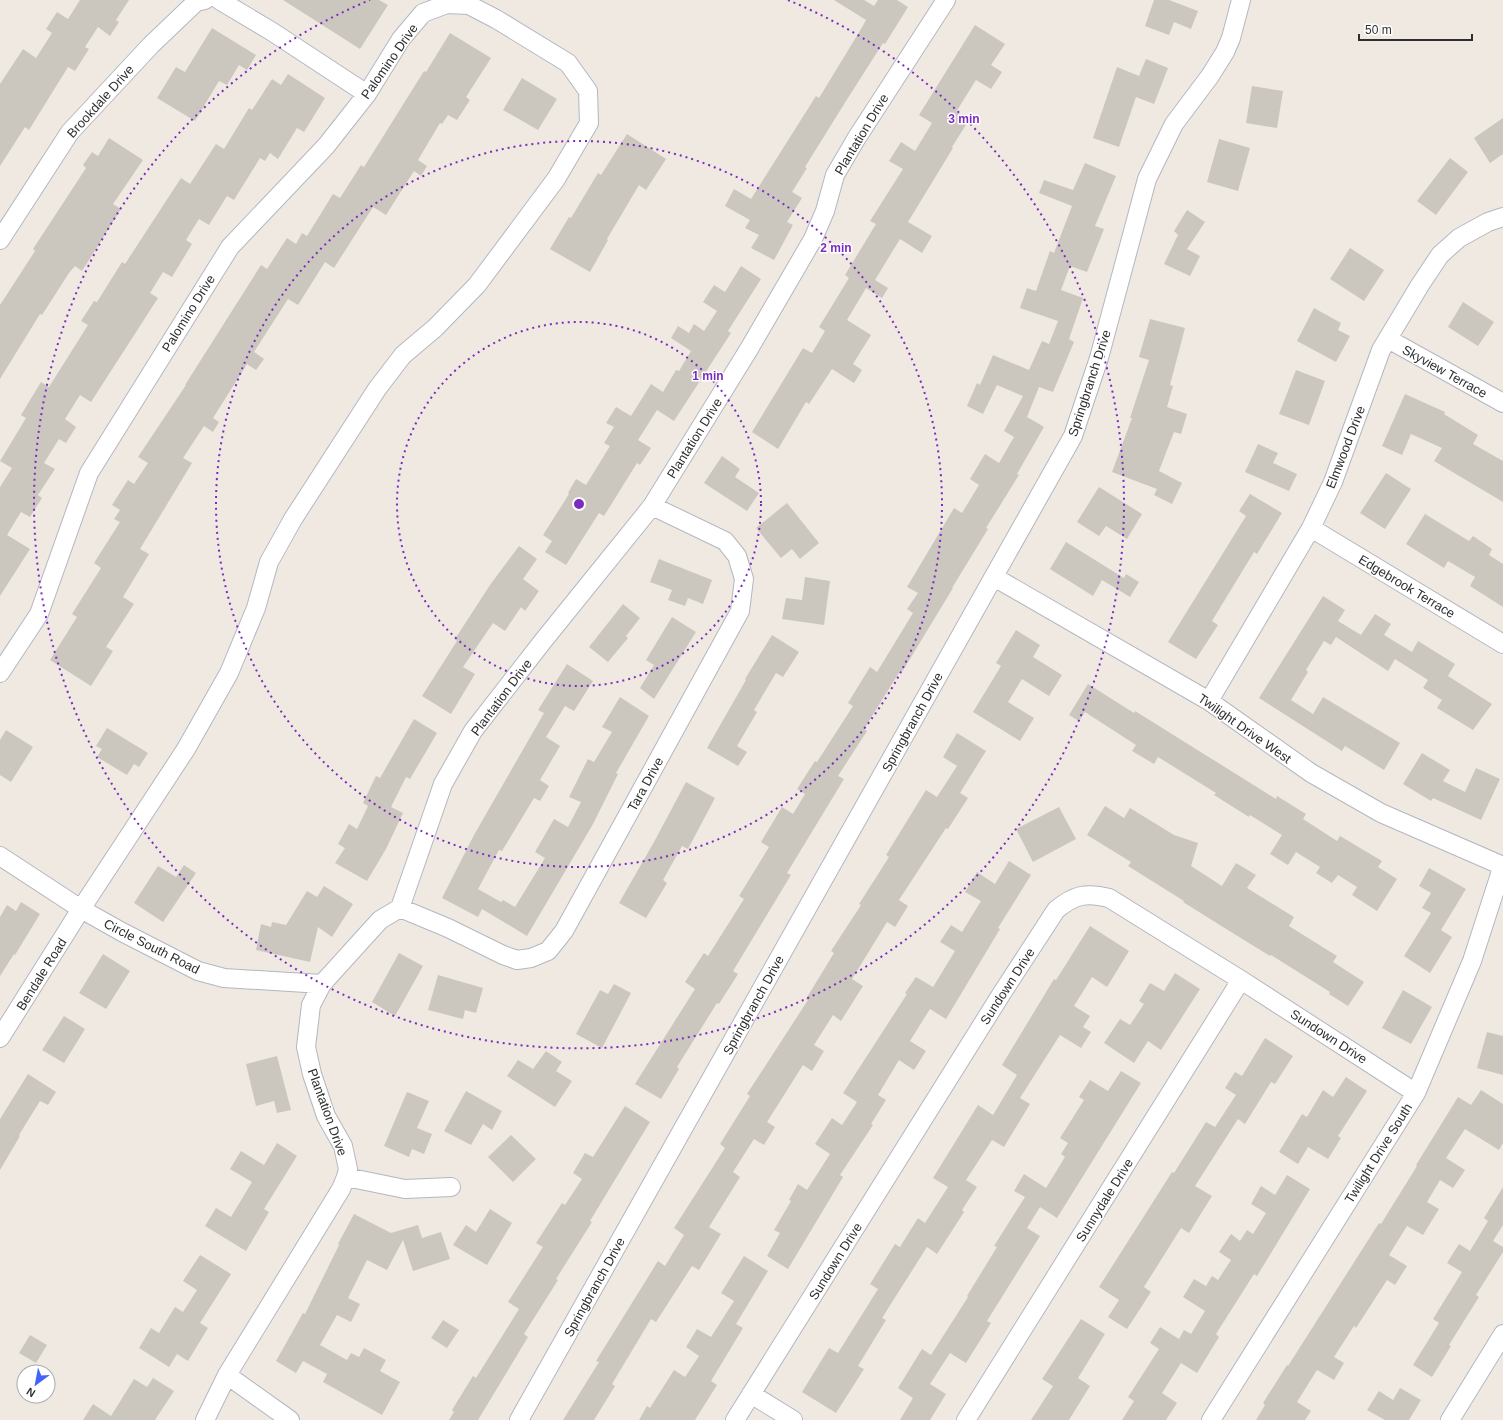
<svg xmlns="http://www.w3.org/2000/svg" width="1503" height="1420" viewBox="0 0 1503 1420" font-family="Arial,sans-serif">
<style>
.building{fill:#cbc7bf}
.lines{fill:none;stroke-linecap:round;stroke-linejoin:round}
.street-casing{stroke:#b4b7c1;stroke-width:20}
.street{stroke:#fff;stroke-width:18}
.ring{fill:none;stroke:#7b2cbf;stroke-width:2;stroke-dasharray:2 4}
.labels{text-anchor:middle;stroke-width:3;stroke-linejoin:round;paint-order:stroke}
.street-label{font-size:13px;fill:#2e2e2e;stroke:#fff}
.centre{fill:#7b2cbf;stroke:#fff;stroke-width:2}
.ring-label{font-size:12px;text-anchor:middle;font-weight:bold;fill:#7b2cbf;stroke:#fff;stroke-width:3;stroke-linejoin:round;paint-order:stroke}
</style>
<rect width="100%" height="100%" fill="#efe9e1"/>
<path class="building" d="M80 0H129L116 20 119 22 110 36 98 27 85 47 89 49 75 71 68 67 29 130 25 127 0 166V84L23 49 36 58 52 33 46 29 57 12 68 19Z
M283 0H379L388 5 360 49Z
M834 0H864L874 6 878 0H897L908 7 885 44 883 43 846 101 805 167 807 168 792 192 802 198 787 222 793 225 774 260 751 248 759 235 745 228 750 220 725 206 734 189 751 199 816 96 819 98 861 29 866 20Z
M1154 0H1169L1198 11 1191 29 1174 22 1169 35 1145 26Z
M975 25 1005 44 991 65 1002 72 991 89 976 80 956 112 969 120 952 147 953 148 908 222 932 236 922 253 900 239 875 280 888 288 882 298 866 288 847 320 871 335 853 364 862 370 854 383 832 369 809 404 806 402 778 449 752 432 803 348 812 353 825 331 819 327 849 278 845 275 876 224 870 221 903 169 889 161 901 142 915 151 932 123 919 115Z
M212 28 256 55 247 70 239 65 227 85 219 81 195 121 157 98 176 67 185 72Z
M450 33 491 58 466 97 470 100 457 120 448 115 442 124 440 123 418 160 427 166 421 176 414 171 386 215 373 207 334 268 325 262 298 305 288 299 254 352 264 359 256 370 247 364 213 418 219 422 213 432 204 426 183 458 192 463 140 549 149 554 123 597 134 604 106 647 113 651 91 686 50 660 77 617 72 614 101 568 94 563 120 522 114 519 120 510 112 505 128 480 134 484 148 463 138 457 186 385H185L261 265 267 269 287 238 296 244 302 233 307 236 333 194 340 198 361 165 364 167 424 71 426 72Z
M1146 59 1168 68 1154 104 1136 97 1119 147 1093 138 1117 67 1139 76Z
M288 74 325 98 304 132 297 128 278 159 270 153 265 161 260 158 234 200 227 196 209 225 199 219 186 240 192 244 172 277 163 272 150 293 158 298 91 402 80 395 65 419 76 427 66 443 59 439 44 463 55 469 38 495 42 498 30 517 21 512 7 535 30 549 0 596V487L12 468 0 461 26 418 21 415 41 382 49 387 88 325 81 321 94 301 97 302 122 262 125 264 181 178 190 184 216 144 224 149 249 108 252 110 272 79 281 85Z
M522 78 557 99 538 130 503 110Z
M1252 86 1283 91 1277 128 1246 123Z
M1503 118V154L1490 163 1474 138Z
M627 134 666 159 646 190 639 185 607 239 608 240 590 272 550 249 569 217 571 218 598 173 601 175Z
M109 138 143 160 113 204 121 209 82 271 75 266 69 273 42 315 40 314 0 379V305L35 251 33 249 86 168 83 165 92 152 98 156Z
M1219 139 1250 148 1238 191 1207 182Z
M1450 158 1468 172 1436 215 1417 201Z
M1085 163 1116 176 1095 226 1104 229 1087 272 1070 266 1061 290 1083 298 1069 339 1074 342 1053 392 1039 387 1027 417 1044 427 1017 474 1019 475 986 528 988 529 952 588H953L902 672 900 671 864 729 867 731 838 776 844 779 787 873 791 875 733 971 738 974 719 1004 717 1003 677 1067 679 1069 661 1099 635 1084 695 989 685 982 704 953 708 956 744 899 739 896 769 847 761 842 782 807 793 814 805 794 797 789 815 761 817 762 853 706 848 703 870 667 877 672 913 613 907 609 918 593 907 587 954 508 962 513 979 485 970 479 985 454 999 463 1014 437 1004 431 1023 396 997 385 983 414 967 406 977 383 980 385 993 355 1029 370 1042 341 1049 344 1058 321 1020 308 1027 288 1036 291 1050 251 1054 253 1072 206 1039 193 1044 180 1073 190Z
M1187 210 1205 222 1187 249 1200 256 1190 276 1164 264 1178 235 1174 231Z
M1350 248 1384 270 1364 301 1330 279Z
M741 266 761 279 728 331 731 333 674 421 657 410 638 440 651 448 640 465 637 463 604 516 599 513 566 565 545 552 552 541 543 535 569 494 568 493 576 479 586 485 610 446 604 443 614 427 606 423 616 407 631 416 651 384 663 392 676 370 679 371 691 351 671 338 678 326 689 333 694 324 704 331 717 311 703 302 714 285 725 292Z
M1463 302 1494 322 1478 346 1448 327Z
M1314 308 1341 323 1338 330 1350 336 1336 362 1297 341Z
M1150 319 1185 328 1170 385 1173 386 1167 407 1187 414 1181 434 1174 432 1159 471 1182 483 1172 504 1154 495 1157 489 1112 472 1132 418H1130L1149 360 1139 357Z
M1296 370 1325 381 1309 425 1279 414Z
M1405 394 1445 412 1444 414 1478 435 1473 444 1503 461V502L1434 461 1442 448 1411 434 1402 455 1382 446Z
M1258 444 1278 453 1273 463 1297 474 1289 491 1245 472Z
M722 456 740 469 735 477 759 493 747 511 704 483Z
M1386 473 1411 489 1385 529 1360 513Z
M1099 487 1142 514 1127 539 1106 526 1099 536 1077 522Z
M1250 494 1282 513 1257 554 1254 552 1212 621 1218 625 1196 659 1168 642 1246 516 1239 511Z
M787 503 819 543 800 559 792 549 781 558 756 528Z
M1425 514 1469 541 1473 536 1492 549 1489 555 1503 564V607L1470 586 1475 577 1448 561 1444 568 1406 544Z
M1066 542 1124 578 1126 574 1139 582 1130 597 1102 580 1093 596 1050 569Z
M519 546 537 559 523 579 539 591 525 611 521 607 505 631 493 623 463 667 475 674 451 714 422 696 457 641 455 639 490 585Z
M659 559 712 580 703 604 688 598 685 606 668 600 672 590 650 582Z
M805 577 830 581 824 625 782 619 786 598 802 600Z
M1323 596 1345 610 1338 621 1361 635 1375 614 1391 624 1384 635 1412 652 1418 641 1455 664 1448 676 1492 704 1473 730 1437 708 1442 700 1423 688 1428 680 1395 659 1388 671 1336 637 1331 645 1324 641 1306 670 1308 672 1291 700 1313 714 1323 697 1400 743 1384 770 1345 746 1342 751 1259 698Z
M623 604 640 618 626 636 628 638 608 662 589 647Z
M672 617 696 632 654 699 640 688 654 665 646 660Z
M1016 630 1040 645 1033 657 1062 675 1049 696 1022 679 1008 702 1034 718 1020 741 973 712 1001 666 996 663Z
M772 635 799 652 783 677 776 673 754 710 757 712 737 746 747 752 738 766 707 748 746 680 745 679Z
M567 664 593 681 574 711 565 706 546 737 560 746 540 780 549 786 540 801 534 798 502 851 499 850 478 889 501 902 503 900 515 907 545 858 535 852 554 819 568 827 581 802 569 797 588 759 594 762 612 732 602 727 620 697 649 716 616 773 618 774 593 824 527 936 482 909 478 917 442 898 474 835 544 713 538 710Z
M1088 684 1134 713 1135 711 1276 799 1277 796 1306 814 1303 819 1337 841 1340 836 1382 861 1378 867 1397 879 1377 911 1352 895 1357 887 1338 875 1332 883 1316 873 1320 867 1296 852 1288 865 1270 854 1282 835 1250 815 1249 817 1214 795 1216 793 1158 757 1154 764 1132 751 1136 745 1085 712 1079 721 1069 715Z
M414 719 437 733 410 779 406 777 391 807 403 813 386 849 367 881 335 863 345 848 338 844 349 824 357 829 368 806 363 803 376 776 380 778Z
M107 728 148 753 139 767 134 764 127 775 97 757 102 749 96 746Z
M6 730 33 747 11 782 0 775V740Z
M957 733 986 751 960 793 968 798 948 829 946 828 899 900 908 906 895 927 887 922 852 979 863 986 841 1021 833 1015 814 1045 824 1051 812 1071 803 1065 767 1122 775 1127 764 1145 754 1139 733 1172 740 1177 709 1227 721 1234 699 1270 692 1266 656 1322 651 1319 612 1384 615 1386 594 1420H563L599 1362 596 1361 658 1261 665 1266 684 1235 674 1228 725 1148 720 1144 750 1096 747 1094 808 1000 806 999 834 953 831 951 861 905 859 904 889 857 886 855 926 790 937 797 957 766 943 757Z
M1422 753 1450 770 1443 781 1465 792 1476 768 1500 779 1481 820 1433 798 1431 801 1403 784Z
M686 782 715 798 688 849 682 846 663 880 667 883 646 918 619 903 654 842Z
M1105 806 1124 818 1130 808 1174 835 1198 843 1191 866 1222 886 1236 863 1256 875 1247 888 1294 917 1289 926 1337 956 1333 962 1364 982 1348 1006 1329 994 1330 992 1271 955 1270 956 1223 927 1183 902 1184 901 1128 866 1131 862 1087 835Z
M1059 807 1076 839 1033 862 1016 829Z
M1009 861 1031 875 998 928 1000 929 946 1019 930 1009 910 1041 926 1051 914 1070 899 1060 878 1095 886 1100 871 1124 873 1125 840 1175 843 1177 788 1269 767 1256 780 1233 774 1230 791 1201 789 1200 798 1184 807 1190 830 1154 815 1144 832 1118 842 1125 857 1102 843 1093 907 994 905 993 916 977 933 987 955 951 940 942 951 925 962 932 981 901 965 892 977 872 995 884Z
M184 865 196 873 163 922 134 903 158 866 176 877Z
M1429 868 1466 889 1441 930 1452 937 1430 973 1404 956 1431 913 1422 908 1431 893 1419 886Z
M324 886 353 904 332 937 318 927 310 962 256 950 261 924 271 927 272 922 286 925 307 891 317 897Z
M21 902 40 914 15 955 14 954 0 976V917L7 905 16 911Z
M1090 926 1129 951 1107 987 1092 977 1074 1006 1090 1016 1083 1027 1091 1032 1081 1048 1060 1035 1020 1098 1030 1104 1004 1147 992 1140 966 1180 977 1187 962 1210 964 1212 937 1254 927 1247 882 1318 886 1320 858 1366 864 1369 836 1413 802 1392 829 1348 838 1353 878 1289 870 1284 895 1244 900 1247 918 1218 925 1223 948 1187 933 1178 978 1105 993 1115 1017 1075 1002 1065 1054 979 1056 980Z
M399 953 423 966 395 1016 372 1002Z
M103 954 130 971 106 1009 79 993Z
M1175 973 1200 989 1161 1050 1148 1041 1134 1063 1104 1043 1120 1019 1130 1025 1144 1004 1139 1001 1150 983 1164 991Z
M438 975 483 988 476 1013 465 1010 463 1019 428 1010Z
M614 984 631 993 602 1048 576 1034 600 990 608 994Z
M1403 990 1432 1007 1411 1044 1382 1028Z
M64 1016 85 1029 64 1063 42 1050Z
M1487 1032 1503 1036V1075L1477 1068Z
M1265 1038 1293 1056 1275 1084 1271 1082 1245 1124 1238 1119 1195 1186 1212 1196 1189 1233 1181 1228 1144 1287 1151 1292 1127 1329 1108 1317 1119 1300 1099 1287 1172 1172 1174 1173 1206 1122 1215 1127 1236 1095 1225 1088 1235 1072 1242 1076Z
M546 1051 562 1062 556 1071 572 1081 555 1107 507 1076 518 1060 533 1069Z
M277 1056 291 1110 277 1113 274 1101 256 1106 246 1064Z
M1121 1071 1141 1083 1057 1218 1040 1207 1027 1228 1040 1236 987 1321 991 1323 966 1363 950 1353 930 1384 946 1394 930 1420H900L913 1398 898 1388 922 1349 931 1355 968 1297 967 1296 997 1247 994 1246 1025 1197 1014 1191 1024 1174 1046 1188 1065 1157 1061 1154 1068 1143 1060 1138 1084 1100 1079 1097 1090 1080 1108 1091Z
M28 1074 56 1092 48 1105 40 1101 19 1135 20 1136 0 1170V1119Z
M1346 1077 1367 1091 1338 1136 1341 1138 1328 1159 1308 1147 1298 1164 1279 1152 1302 1114 1307 1117 1323 1090 1333 1097Z
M1481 1090 1503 1104V1143L1499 1150 1465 1129 1446 1158 1465 1170 1453 1188 1440 1180 1427 1202 1439 1209 1423 1235 1407 1226 1389 1255 1407 1266 1395 1285 1387 1280 1356 1328 1354 1326 1334 1357 1344 1363 1334 1380 1317 1370 1297 1402 1311 1411 1305 1420H1256L1265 1405 1263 1403 1287 1365 1288 1366 1379 1223 1381 1224 1417 1166 1416 1165 1458 1097 1471 1105Z
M466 1091 502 1111 492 1130 483 1124 471 1145 444 1131Z
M407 1092 429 1101 417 1128 432 1134 424 1154 412 1149 409 1157 384 1146Z
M625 1106 650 1122 590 1221 592 1222 556 1279 558 1280 524 1334 528 1337 478 1420H449L454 1412 452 1410 473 1376 476 1378 519 1309 508 1302 543 1247 536 1243 562 1203 565 1205 582 1179 573 1173 585 1153 593 1157Z
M511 1135 536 1159 513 1182 488 1157Z
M277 1143 297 1156 264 1209 269 1212 246 1251 205 1226 216 1208 231 1217 252 1182 230 1169 241 1151 264 1165Z
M1287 1175 1310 1189 1257 1276 1254 1274 1216 1334 1219 1337 1197 1373 1181 1363 1162 1393 1177 1403 1166 1420H1122L1134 1401 1128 1397 1159 1349 1150 1343 1160 1327 1179 1339 1184 1330 1191 1334 1205 1311 1183 1297 1194 1279 1206 1286 1212 1276 1218 1280 1231 1260 1219 1252 1231 1234 1240 1241 1247 1230 1253 1234 1266 1213 1251 1204 1261 1186 1275 1195Z
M1503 1187V1225L1493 1241 1503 1247V1252L1476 1295 1479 1297 1449 1345 1451 1346 1432 1377 1413 1365 1439 1323 1433 1319 1462 1272 1447 1263 1459 1244 1470 1251 1488 1221 1484 1218Z
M490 1209 512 1223 487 1265 453 1245 466 1225 476 1232Z
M354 1214 391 1233 418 1225 422 1238 441 1232 450 1259 413 1271 403 1240 387 1270 367 1260 348 1298 360 1304 351 1322 337 1315 320 1345 347 1360 351 1353 359 1357 364 1348 386 1360 380 1371 400 1382 382 1415 323 1382 327 1374 303 1361 296 1373 276 1361 303 1313 305 1314 339 1245 338 1244Z
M200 1255 231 1274 200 1323 208 1328 188 1361 177 1354 169 1367 139 1348 151 1328 159 1333 175 1307 183 1312 197 1290 183 1281Z
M744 1256 768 1271 736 1324 743 1328 711 1381 717 1385 695 1420H639L647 1406 650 1408 674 1370 685 1377 699 1356 686 1347 697 1329 711 1337 734 1301 721 1293Z
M1081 1319 1105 1334 1078 1378 1090 1386 1069 1420H1031L1053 1386 1042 1379Z
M443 1320 459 1330 447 1348 431 1338Z
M30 1335 47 1345 36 1363 19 1353Z
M153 1378 174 1391 155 1420H83L93 1404 111 1416 134 1379 147 1387Z
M1400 1388 1421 1400 1409 1420H1385L1367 1410 1379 1391 1393 1400Z"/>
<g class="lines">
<g class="street-casing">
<path id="street" d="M219 0 271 31 367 94
M0 240 70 132 151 45 196 2 205 0
M1388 339 1503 403
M1311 528 1503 644
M994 577 1209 701 1311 773 1381 813 1503 866
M0 673 39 614 89 473 230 247 326 146 367 94 401 39 423 13 447 4 469 5 496 19 568 63 588 91 589 123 556 179 477 285 435 328 403 355 377 389 293 519 269 562 256 608 229 673 186 749 81 909 0 1038
M1209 701 1311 528 1333 482 1381 350 1420 285 1440 255 1459 238 1488 222 1503 217
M0 856 81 909 122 932 198 971 224 978 322 984
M400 908 448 928 503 955 517 960 531 958 548 951 564 931 740 611 744 579 737 556 725 541 652 506
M346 1177 405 1189 451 1187
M227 1375 290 1420
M751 1394 793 1420
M205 1420 227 1375 341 1189 346 1177 348 1169 343 1146 326 1116 312 1074 306 1047 311 1005 322 984 380 920 400 908 443 784 473 731 543 641 652 506 749 349 813 239 825 211 835 175 856 139 946 0
M519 1420 1073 436 1099 358 1147 179 1174 124 1210 76 1225 52 1231 38 1241 0
M735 1420 1002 993 1056 910C1074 895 1086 892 1109 898L1241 980 1416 1093
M966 1420 1241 980
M1211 1420 1416 1093 1472 961 1503 865
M1450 1420 1503 1334"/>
</g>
<use href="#street" class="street"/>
</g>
<g class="ring">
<circle cx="579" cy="504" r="182"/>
<circle cx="579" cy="504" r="363"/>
<path d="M788 0A545 545 0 1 1 370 0"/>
</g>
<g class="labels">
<g class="street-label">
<text transform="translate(389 61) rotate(-55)" y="5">Palomino Drive</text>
<text transform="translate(100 101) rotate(-48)" y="5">Brookdale Drive</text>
<text transform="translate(861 134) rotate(-59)" y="5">Plantation Drive</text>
<text transform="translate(188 313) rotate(-58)" y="5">Palomino Drive</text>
<text transform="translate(1445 371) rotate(29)" y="5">Skyview Terrace</text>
<text transform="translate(1089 383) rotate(-72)" y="5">Springbranch Drive</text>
<text transform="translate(694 438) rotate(-58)" y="5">Plantation Drive</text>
<text transform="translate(1345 447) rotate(-69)" y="5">Elmwood Drive</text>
<text transform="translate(1407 586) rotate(31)" y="5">Edgebrook Terrace</text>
<text transform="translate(501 697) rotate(-53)" y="5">Plantation Drive</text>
<text transform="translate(912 722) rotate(-61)" y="5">Springbranch Drive</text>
<text transform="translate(1245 728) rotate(35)" y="5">Twilight Drive West</text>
<text transform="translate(645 784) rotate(-61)" y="5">Tara Drive</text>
<text transform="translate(152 946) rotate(27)" y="5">Circle South Road</text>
<text transform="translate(41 974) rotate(-58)" y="5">Bendale Road</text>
<text transform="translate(1007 986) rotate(-57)" y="5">Sundown Drive</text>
<text transform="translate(753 1005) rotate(-61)" y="5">Springbranch Drive</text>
<text transform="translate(1329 1036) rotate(33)" y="5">Sundown Drive</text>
<text transform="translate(328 1112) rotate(70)" y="5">Plantation Drive</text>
<text transform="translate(1378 1153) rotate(-58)" y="5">Twilight Drive South</text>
<text transform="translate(1104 1200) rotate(-58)" y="5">Sunnydale Drive</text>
<text transform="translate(835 1261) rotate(-58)" y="5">Sundown Drive</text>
<text transform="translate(594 1287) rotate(-61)" y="5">Springbranch Drive</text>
</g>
</g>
<circle cx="579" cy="504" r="6" class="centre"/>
<g class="ring-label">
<text x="964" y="123">3 min</text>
<text x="836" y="252">2 min</text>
<text x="708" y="380">1 min</text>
</g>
<g transform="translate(36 1384) rotate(212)"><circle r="19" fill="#ffffff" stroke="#ababab"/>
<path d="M0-3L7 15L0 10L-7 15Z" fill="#4264fb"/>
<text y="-6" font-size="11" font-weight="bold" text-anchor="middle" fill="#2e2e2e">N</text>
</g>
<path d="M1359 34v6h113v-6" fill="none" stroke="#2e2e2e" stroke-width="2"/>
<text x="1365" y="34" font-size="12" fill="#2e2e2e" stroke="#ffffff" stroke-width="3" paint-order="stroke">50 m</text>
</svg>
